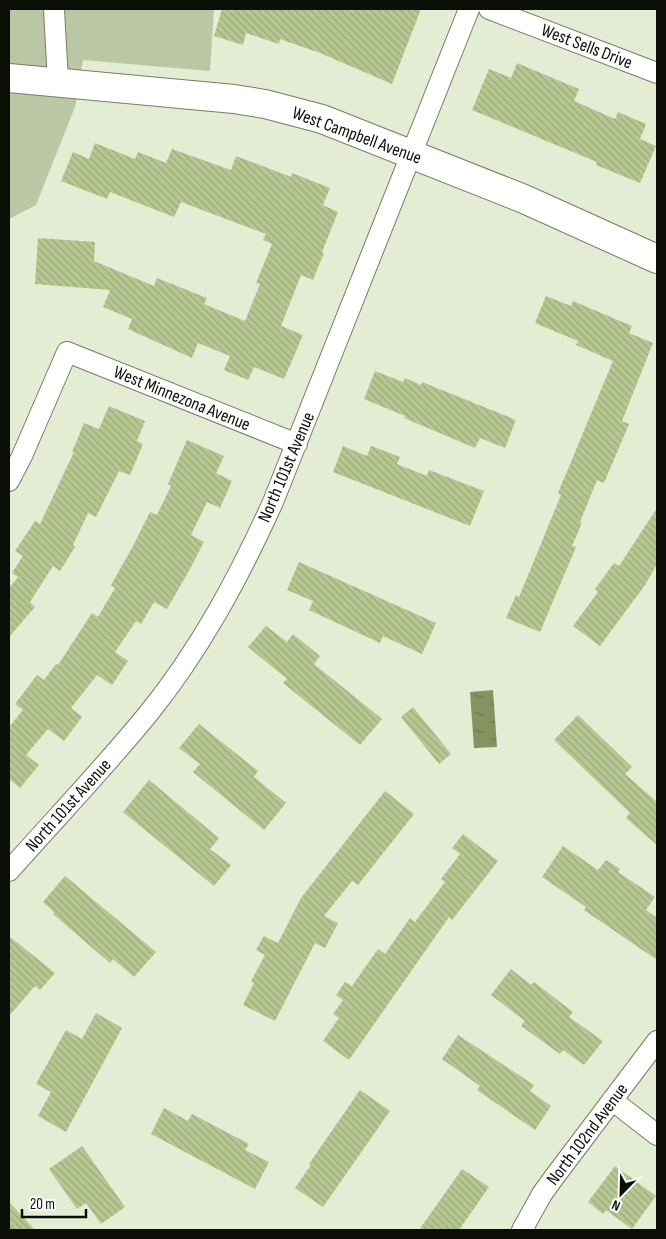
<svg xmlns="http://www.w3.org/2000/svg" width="666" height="1239" viewBox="0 0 666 1239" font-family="'Sofia Sans Condensed',sans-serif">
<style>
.green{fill:#bbc7a4}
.water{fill:url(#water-ripples)}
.building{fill:url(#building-back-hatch)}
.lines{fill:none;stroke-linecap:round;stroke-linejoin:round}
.street-casing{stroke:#757d67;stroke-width:22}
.secondary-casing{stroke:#757d67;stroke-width:30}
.street{stroke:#fff;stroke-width:20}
.secondary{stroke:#fff;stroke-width:28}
.labels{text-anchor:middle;stroke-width:4;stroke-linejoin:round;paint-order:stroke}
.street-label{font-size:18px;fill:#0b0e06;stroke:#fff}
</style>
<defs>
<pattern id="water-ripples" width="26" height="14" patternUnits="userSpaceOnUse" patternTransform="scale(1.25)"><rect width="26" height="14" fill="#849460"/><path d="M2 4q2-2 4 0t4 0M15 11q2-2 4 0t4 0" fill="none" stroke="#6a774d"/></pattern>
<pattern id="building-back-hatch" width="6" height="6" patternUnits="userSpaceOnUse" patternTransform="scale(1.25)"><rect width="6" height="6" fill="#b6c791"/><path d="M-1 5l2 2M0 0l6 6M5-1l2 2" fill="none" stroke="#9baa7c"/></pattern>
</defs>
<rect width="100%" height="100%" fill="#e4ecd3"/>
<path class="green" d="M9 9H214L210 71 83 60 75 107 36 205 9 219Z"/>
<path class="water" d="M493 690 497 747 474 748 470 692Z"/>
<path class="building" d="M222 9H421L392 84 320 53 280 39 279 44 246 33 243 45 214 36Z
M517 63 579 89 574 101 615 119 618 112 646 124 640 139 656 146 640 183 596 165 597 162 472 110 489 69 511 78Z
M95 143 135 159 138 152 166 163 172 149 231 170 236 156 291 177 292 173 330 188 323 205 338 212 322 252 324 253 313 280 301 275 281 326 303 335 284 379 254 367 248 380 224 370 230 356 198 343 192 358 128 329 132 319 103 307 110 290 35 284 38 238 95 242 94 261 154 286 157 278 207 298 204 304 245 321 260 284 256 283 272 244 263 240 266 234 181 202 174 217 110 192 107 199 61 181 73 152 89 159Z
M546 296 571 306 573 301 632 326 629 333 653 343 622 421 629 424 604 483 597 480 580 522 582 523 572 546 576 547 540 632 506 618 516 595 519 597 538 551 561 495 558 493 613 361 576 345 578 341 535 323Z
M375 371 403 382 405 378 421 385 422 382 516 420 505 448 480 438 475 448 404 418 405 416 364 399Z
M109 406 145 421 137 441 143 444 130 475 119 471 96 517 88 513 73 545 75 547 60 571 53 566 30 602 35 607 9 637V588L18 577 12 573 23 556 15 551 35 521 40 524 74 452H72L84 423 99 429Z
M187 440 224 456 216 473 232 481 220 508 207 502 191 535 204 542 190 569 167 609 154 602 141 624 136 621 115 652 128 661 112 685 97 675 71 708 82 717 64 741 48 729 26 755 39 765 20 788 9 779V727L23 710 15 704 37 675 44 680 56 664 58 665 92 613 98 617 115 588 111 585 132 548 150 512 157 515 171 486 168 484Z
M343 446 367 456 371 446 400 457 397 464 427 476 429 470 484 491 470 526 333 472Z
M657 508V564L645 585 600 646 573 626 598 592 595 589 614 563 619 566Z
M299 562 436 623 422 654 383 636 380 643 309 610 313 601 287 590Z
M266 626 287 642 293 634 320 656 314 664 382 719 360 745 283 683 287 679 248 647Z
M413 707 451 754 439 764 401 717Z
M578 715 632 767 625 774 657 802V845L626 818 630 813 554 740Z
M199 724 258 771 254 777 286 803 264 830 193 772 200 764 179 748Z
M149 780 219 838 210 849 231 865 214 886 123 812Z
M385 791 414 814 358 885 352 881 324 916 338 923 325 948 315 943 275 1021 243 1005 254 983 251 981 265 955 256 950 264 936 278 943 301 898Z
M463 834 498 861 452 920 449 917 349 1060 323 1041 339 1018 333 1014 343 1000 336 995 345 982 352 986 378 949 385 954 410 918 415 922 445 882 441 879 460 854 452 848Z
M563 846 598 870 606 860 620 869 618 872 655 897 646 910 657 918V960L584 910 586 907 542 877Z
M65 876 156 952 134 977 113 959 110 963 53 914 54 912 43 902Z
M9 936 55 973 40 990 35 986 9 1016Z
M511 969 531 985 534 982 573 1012 569 1017 603 1041 584 1065 563 1050 560 1054 521 1026 525 1021 491 995Z
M96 1013 122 1028 66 1132 38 1116 51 1092 36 1084 66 1030 82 1039Z
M458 1035 534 1085 530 1091 551 1106 535 1130 477 1090 480 1086 442 1059Z
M360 1090 390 1111 323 1207 295 1188 311 1165 309 1164Z
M164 1108 188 1121 192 1114 249 1144 245 1150 269 1162 255 1189 151 1134Z
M82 1146 125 1207 101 1224 86 1203 77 1209 49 1169Z
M615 1166 656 1196 632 1229 606 1210 603 1214 588 1202Z
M462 1169 489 1187 459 1230H419Z
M9 1202 35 1230H9Z"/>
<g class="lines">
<g class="street-casing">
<path id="street" d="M54 9 58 82
M489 9 657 73
M9 481 22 456 67 352 297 444
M9 871C55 819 104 768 148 714 200 650 239 577 273 502L469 9
M612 1100 657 1135
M522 1230 542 1194 555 1176 657 1041"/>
</g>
<g class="secondary-casing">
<path id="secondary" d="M9 78 234 99 265 104 322 119 524 199 657 259"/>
</g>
<use href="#street" class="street"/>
<use href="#secondary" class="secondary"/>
</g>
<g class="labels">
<g class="street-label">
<text transform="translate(587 46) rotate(21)" y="6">West Sells Drive</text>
<text transform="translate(357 135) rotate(20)" y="6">West Campbell Avenue</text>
<text transform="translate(182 398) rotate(22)" y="6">West Minnezona Avenue</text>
<text transform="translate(286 467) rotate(-67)" y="6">North 101st Avenue</text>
<text transform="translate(68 805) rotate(-48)" y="6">North 101st Avenue</text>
<text transform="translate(587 1134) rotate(-53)" y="6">North 102nd Avenue</text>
</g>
</g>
<rect width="666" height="1239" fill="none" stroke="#0b0e06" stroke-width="20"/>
<g transform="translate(621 1194) rotate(203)" stroke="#ffffff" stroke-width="4" paint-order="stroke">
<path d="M0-4L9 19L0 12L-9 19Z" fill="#0b0e06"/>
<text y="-8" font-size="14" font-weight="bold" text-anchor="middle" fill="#0b0e06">N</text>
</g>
<path d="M22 1209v8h64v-8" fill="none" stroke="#0b0e06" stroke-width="2.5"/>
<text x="30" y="1209" font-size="15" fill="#0b0e06" stroke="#ffffff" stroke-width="4" paint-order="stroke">20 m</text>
</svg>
